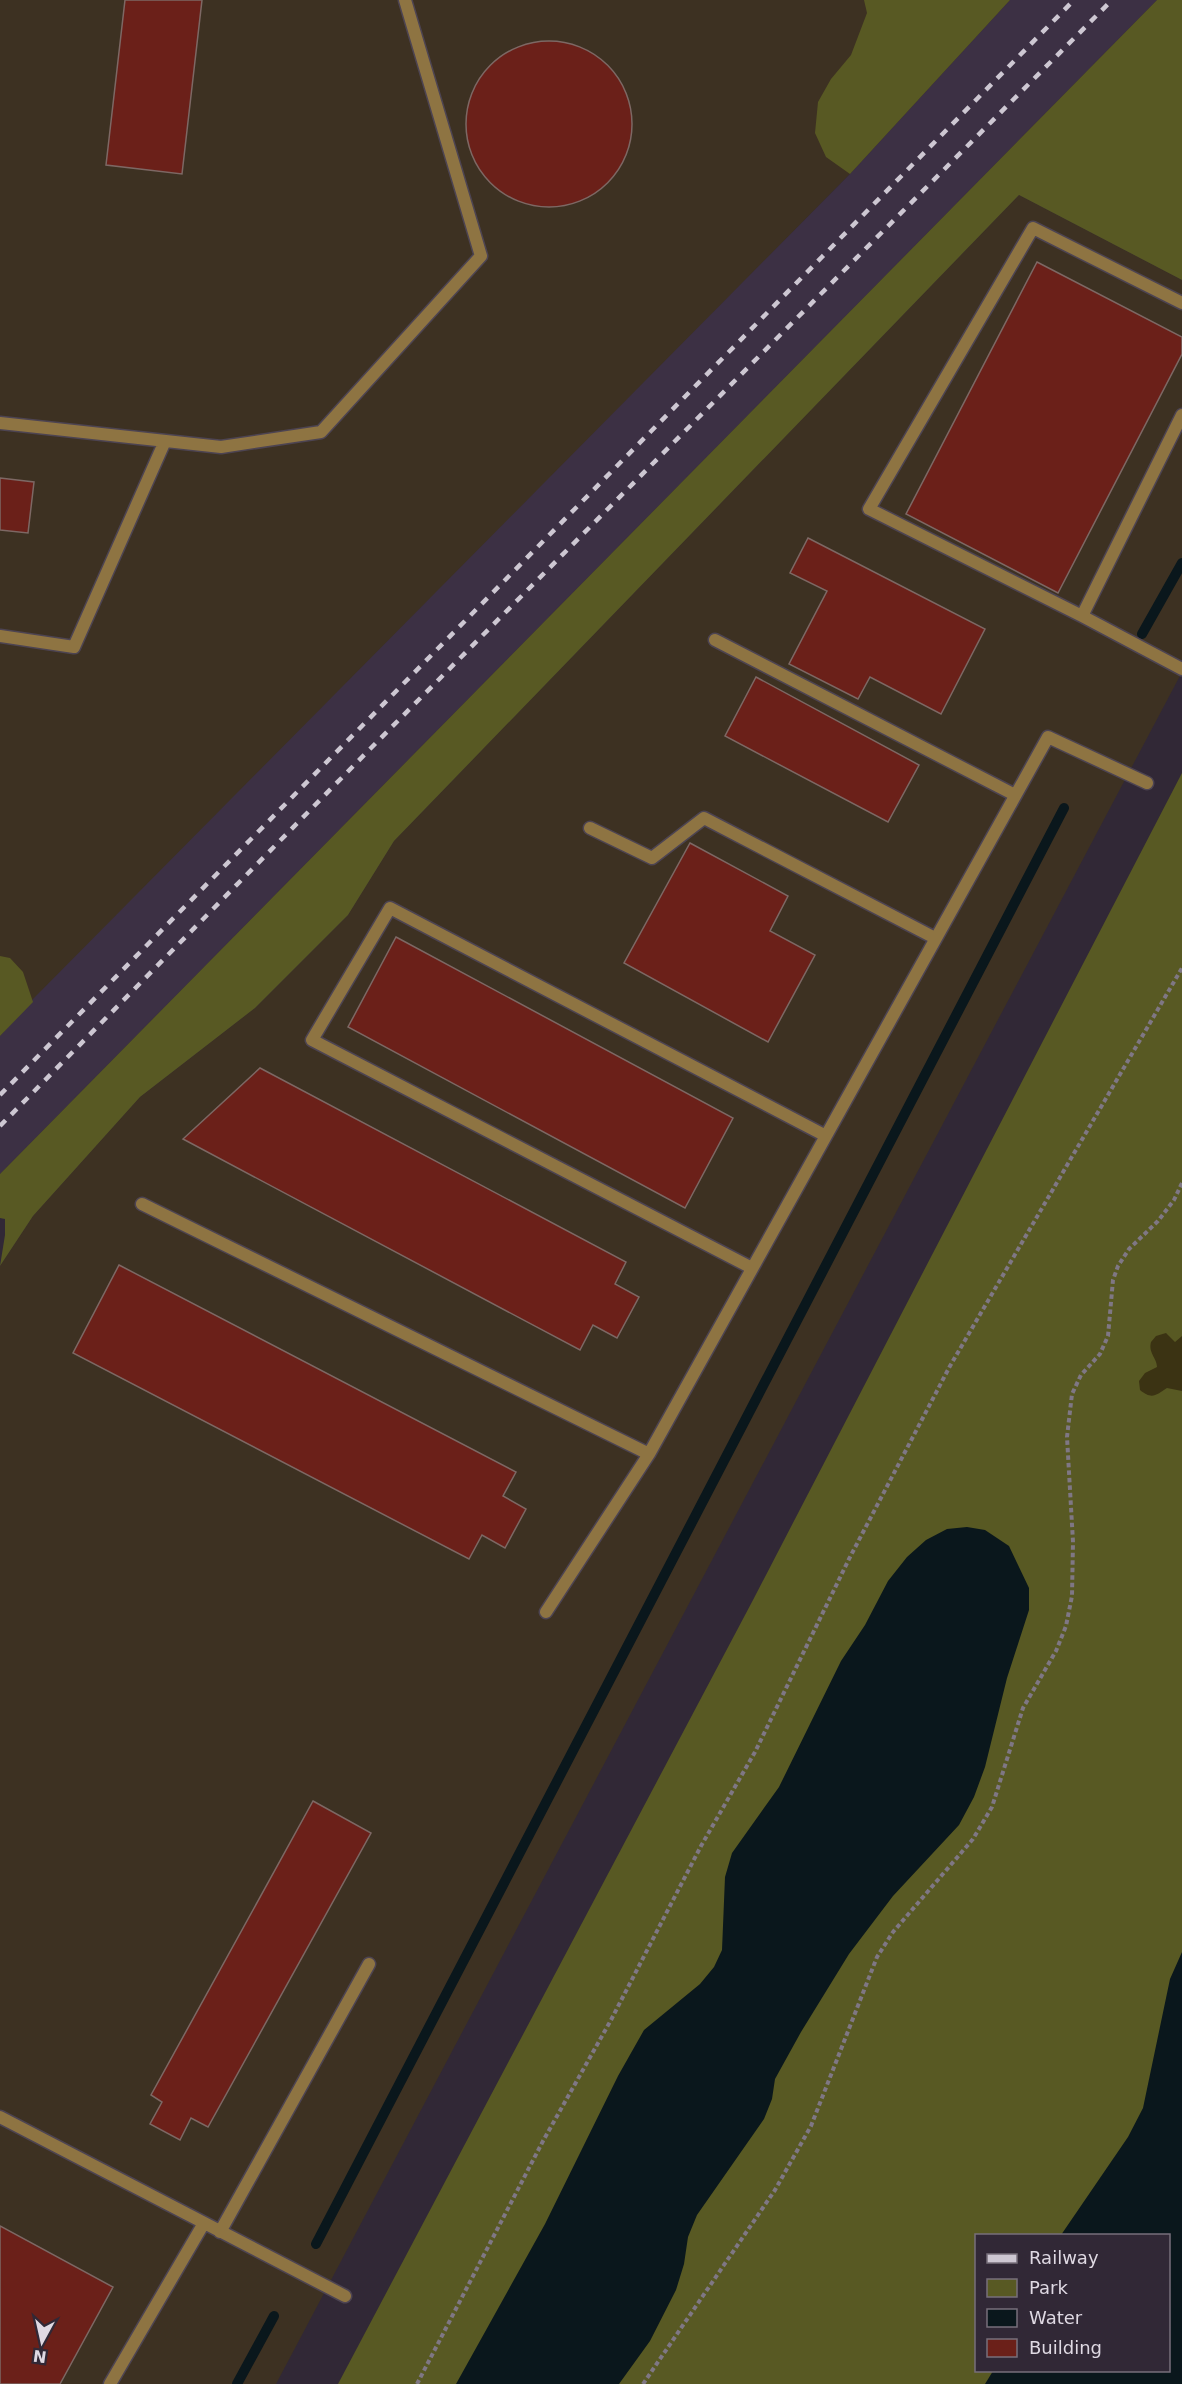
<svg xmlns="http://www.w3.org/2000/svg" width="1182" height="2384" viewBox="0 0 1182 2384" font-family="'DejaVu Sans',sans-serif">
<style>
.industrial{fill:#3d3122}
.built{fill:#3c3044}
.green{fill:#585923;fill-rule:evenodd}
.sand{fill:#3b3313}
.water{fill:#0a171c}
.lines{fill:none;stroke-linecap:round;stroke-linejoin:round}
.stream{stroke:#0a171c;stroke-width:10}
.building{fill:#6b2019;stroke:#7d6864;stroke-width:1.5}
.service-casing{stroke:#4d4452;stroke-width:15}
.path{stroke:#7f7784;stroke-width:4;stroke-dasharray:4.5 3;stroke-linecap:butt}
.service{stroke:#8e7442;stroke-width:12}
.rail{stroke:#cdc7d2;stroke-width:4.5;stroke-dasharray:8 8;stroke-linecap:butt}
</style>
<rect width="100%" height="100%" fill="#312836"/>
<path class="industrial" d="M0 0H1010L850 174 33 1002 0 1028Z
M1019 195 1182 280V672L276 2384H0V1266L33 1216 140 1097 255 1008 348 915 394 841Z"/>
<path class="built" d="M1010 0H1157L0 1174V1036L33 999 850 174Z"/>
<path class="green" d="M864 0H1010L850 174 826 157 815 133 818 102 831 79 851 55 867 13Z
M1157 0H1182V280L1019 195 394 841 348 915 255 1008 140 1097 33 1216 0 1266 5 1235V1219L0 1218V1174Z
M1182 773V2384H338L753 1600ZM976 2236H1168V2370H976Z
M0 956 10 958 23 972 33 1002 0 1036Z"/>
<path class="sand" d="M1166 1333 1175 1342 1182 1336V1391L1167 1388C1156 1395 1152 1400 1140 1390L1139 1381 1145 1373 1157 1367C1157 1358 1148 1353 1151 1342L1156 1336Z"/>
<path class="water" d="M967 1527 985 1530 1009 1546 1029 1588V1610L1007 1678 985 1767 974 1797 959 1825 893 1896 849 1954 801 2032 775 2079 772 2099 764 2119 697 2215 688 2237 684 2264 676 2290 650 2341 619 2384H456L545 2224 618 2076 644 2030 700 1984 714 1967 722 1950 725 1877 732 1853 779 1787 841 1661 865 1625 888 1581 907 1557 926 1540 947 1529Z
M1182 1952V2384H985L993 2371 1168 2370V2236L1061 2235 1128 2137 1143 2108 1170 1979Z"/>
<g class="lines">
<path class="stream" d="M1142 634 1182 563
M316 2244 1064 808
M237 2384 274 2316"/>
</g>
<path class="building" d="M125 0H202L182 174 106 165Z
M466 124a83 83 0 1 1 166 0a83 83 0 1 1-166 0Z
M1037 262 1182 337V354L1058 593 906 514Z
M0 478 34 482 28 533 0 530Z
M808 538 985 629 941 714 870 677 858 699 789 664 827 591 790 573Z
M756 677 919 765 888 822 725 736Z
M690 843 788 896 770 931 815 955 768 1042 624 963Z
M396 937 733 1118 685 1208 348 1027Z
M260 1068 626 1262 615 1284 639 1297 617 1338 593 1325 580 1350 183 1139Z
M119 1265 516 1472 503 1496 526 1509 505 1548 482 1535 469 1559 73 1353Z
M313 1801 371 1833 208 2127 191 2118 180 2140 150 2124 162 2102 151 2095Z
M0 2226 113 2287 60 2384H0Z"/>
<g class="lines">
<g class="service-casing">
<path id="service" d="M1182 303 1033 228 869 509 1082 616 1182 669
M0 423 221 447 321 432 481 256 405 0
M1082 616 1182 415
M0 636 74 647 165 441
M715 640 1015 795
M590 828 652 858 704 818 935 938
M142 1204 649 1454 546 1612
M752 1268 312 1040 390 908 826 1136
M649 1454 1048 737 1147 783
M0 2117 345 2296
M220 2232 369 1964
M110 2384 204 2223"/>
</g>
<path class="path" d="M417 2384 543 2141 611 2020 701 1846 755 1752 849 1559 950 1366 1182 968
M643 2384 775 2190 811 2126 877 1957 893 1932 973 1839 992 1807 1023 1708 1056 1651 1066 1626 1072 1596 1073 1542 1067 1437 1072 1394 1081 1375 1100 1354 1108 1336 1113 1280 1118 1266 1129 1249 1158 1221 1174 1200 1182 1183"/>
<use href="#service" class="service"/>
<path class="rail" d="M0 1095 1074 0
M0 1126 370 749 1112 0"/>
</g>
<rect x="975" y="2234" width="195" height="138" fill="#312836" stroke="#776f7b" stroke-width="1.5"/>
<rect x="987" y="2254" width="30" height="9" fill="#cdc7d2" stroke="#776f7b" stroke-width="1.5"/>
<text x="1029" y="2264" font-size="18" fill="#dfd9e3">Railway</text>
<rect x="987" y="2279" width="30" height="18" fill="#585923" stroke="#776f7b" stroke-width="1.5"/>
<text x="1029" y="2294" font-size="18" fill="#dfd9e3">Park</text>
<rect x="987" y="2309" width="30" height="18" fill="#0a171c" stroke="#776f7b" stroke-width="1.5"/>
<text x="1029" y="2324" font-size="18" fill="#dfd9e3">Water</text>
<rect x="987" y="2339" width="30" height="18" fill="#6b2019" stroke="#776f7b" stroke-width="1.5"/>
<text x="1029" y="2354" font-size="18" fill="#dfd9e3">Building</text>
<g transform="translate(42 2342) rotate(188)" stroke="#312836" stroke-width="4.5" paint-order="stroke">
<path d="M0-4.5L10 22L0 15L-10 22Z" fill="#dfd9e3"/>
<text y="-9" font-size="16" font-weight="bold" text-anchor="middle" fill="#dfd9e3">N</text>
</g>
</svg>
